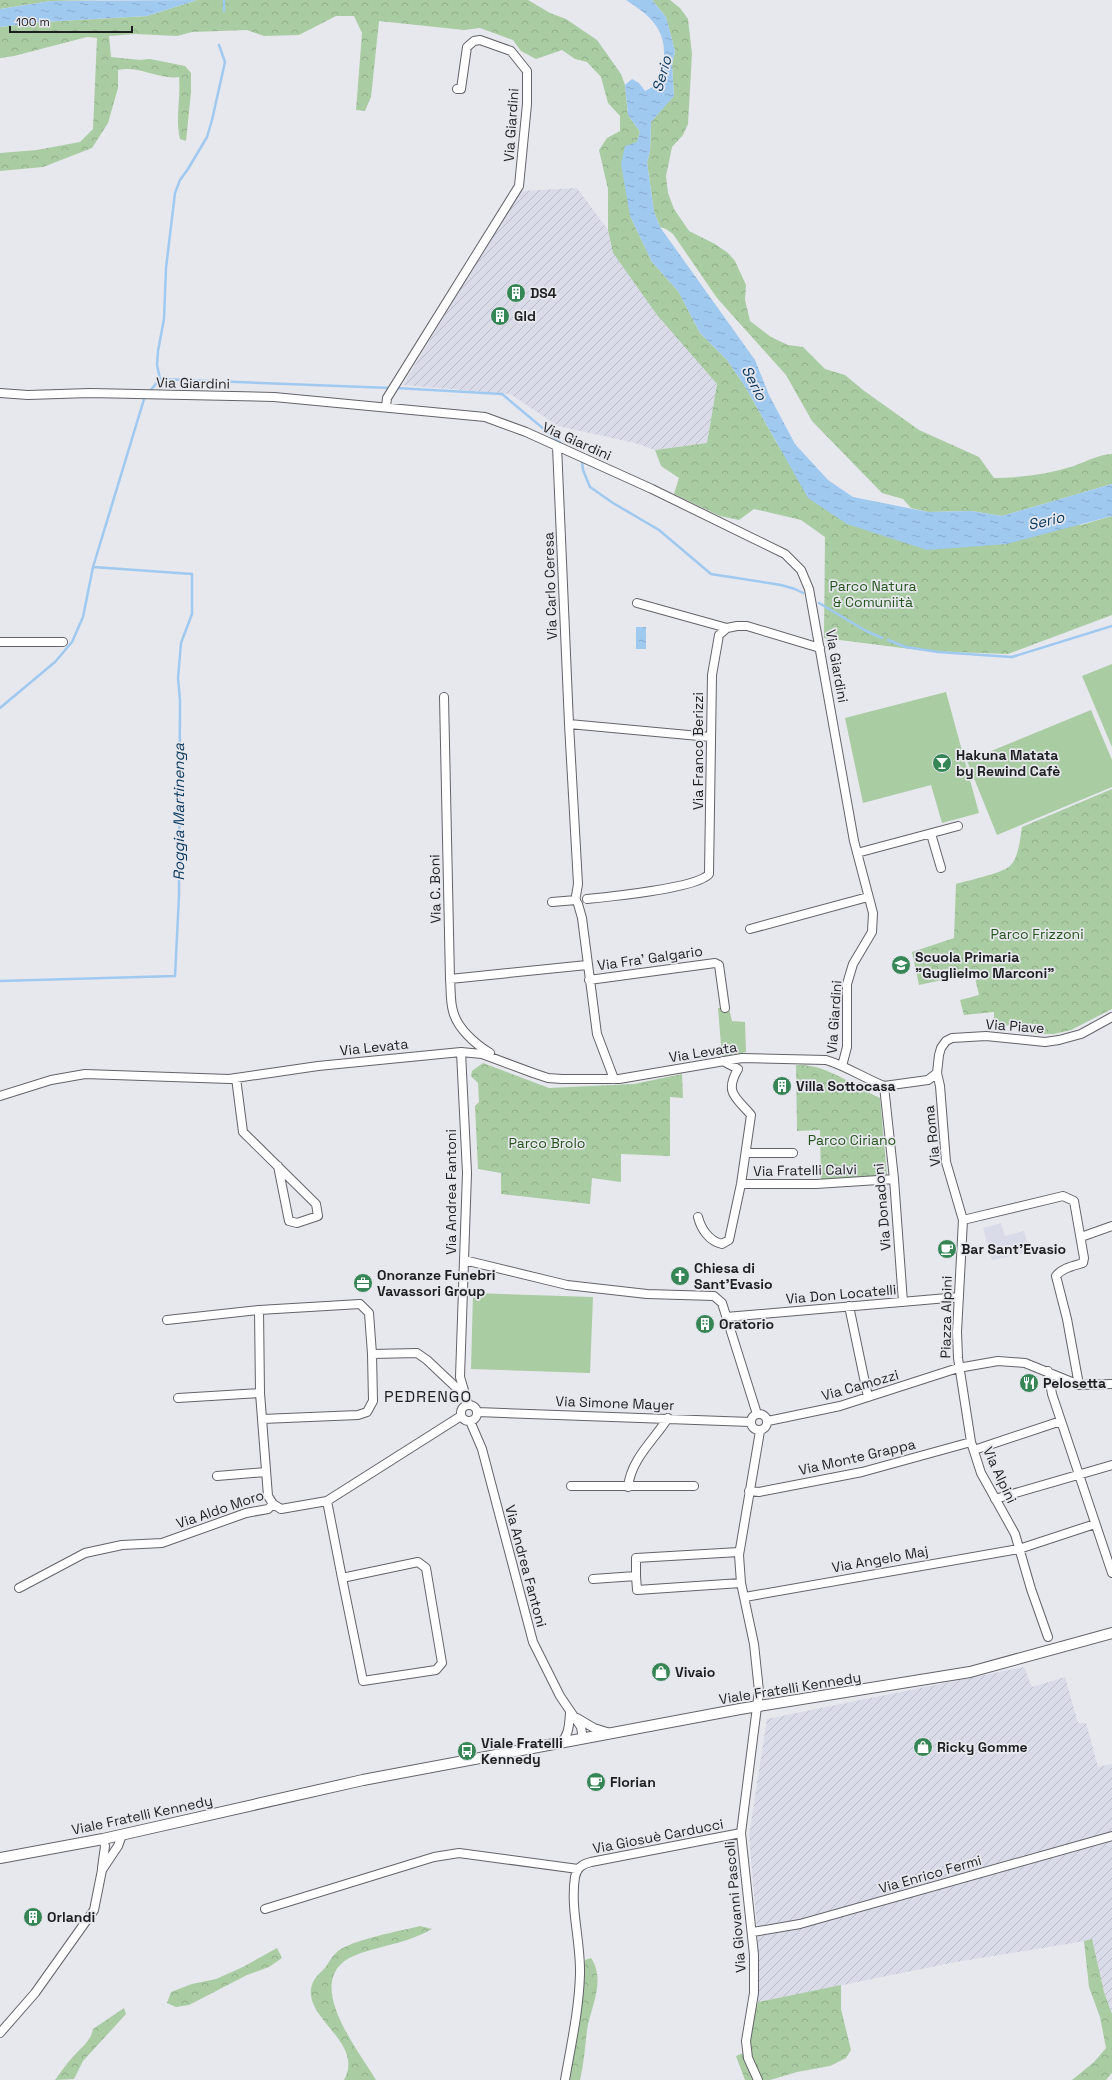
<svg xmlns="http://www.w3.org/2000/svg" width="1112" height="2080" viewBox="0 0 1112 2080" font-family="'Space Grotesk',sans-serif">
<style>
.built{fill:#dadbe9}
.industrial{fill:url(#industrial-furrows)}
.green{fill:#a9cca2}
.forest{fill:url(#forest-crowns)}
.water{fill:url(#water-ripples)}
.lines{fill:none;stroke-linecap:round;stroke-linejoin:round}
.stream{stroke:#a0c9f0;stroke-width:2.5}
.minor-casing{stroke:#636369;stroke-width:10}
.tertiary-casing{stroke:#636369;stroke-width:12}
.minor{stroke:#fff;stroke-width:8}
.tertiary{stroke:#fff;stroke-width:10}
.labels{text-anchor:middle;stroke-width:3.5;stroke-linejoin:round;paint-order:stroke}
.street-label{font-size:14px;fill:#1e1f21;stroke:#e7e7ee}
.poi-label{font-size:14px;font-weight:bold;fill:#1e1f21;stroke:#e7e7ee;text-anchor:start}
.park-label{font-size:14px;fill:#25551c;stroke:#e7e7ee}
.water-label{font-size:15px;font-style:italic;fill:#08385d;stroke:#e7e7ee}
.quarter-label{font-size:16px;letter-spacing:1px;fill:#1e1f21;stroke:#e7e7ee}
</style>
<defs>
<pattern id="industrial-furrows" width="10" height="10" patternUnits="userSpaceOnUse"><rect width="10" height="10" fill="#dadbe9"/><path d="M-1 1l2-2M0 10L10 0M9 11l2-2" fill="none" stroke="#bbbcc8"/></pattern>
<pattern id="forest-crowns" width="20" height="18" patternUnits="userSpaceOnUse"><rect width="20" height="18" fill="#a9cca2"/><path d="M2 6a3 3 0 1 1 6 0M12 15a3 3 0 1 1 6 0" fill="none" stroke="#91af8b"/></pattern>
<pattern id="water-ripples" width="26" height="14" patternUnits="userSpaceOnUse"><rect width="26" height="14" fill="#a0c9f0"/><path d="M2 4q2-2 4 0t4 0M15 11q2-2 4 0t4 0" fill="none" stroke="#89acce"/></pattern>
</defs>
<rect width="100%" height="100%" fill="#e7e7ee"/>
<path class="built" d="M1001 1223 1005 1236 1024 1231 1030 1252 992 1260 983 1228Z"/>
<path class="industrial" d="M577 188 608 230 613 253 657 315 717 384 707 443 655 450 635 443 558 426 510 394 403 385 519 191Z
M1024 1667 1032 1687 1065 1677 1078 1723H1086L1098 1767 1112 1764V2014L1104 1992 1092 1940 956 1962 758 2002V1940L749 1836 767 1719Z"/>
<path class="green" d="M1112 664V747L1082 676Z
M946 692 979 813 942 823 931 785 863 803 845 718Z
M1091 710 1112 760V787L997 835 967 761Z
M718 1008H729L732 1021 745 1022 746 1052 722 1057Z
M473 1293 593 1297 590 1373 471 1369Z"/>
<path class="forest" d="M0 0H109L51 1 0 9Z
M197 0H528L550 13 566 19 597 40 621 74 625 85 628 115 640 132 637 142 630 216 652 262 678 291 700 333 727 360 746 388 779 447 847 524 1081 525 1112 516V615L1008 654 926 651 824 638 825 537 801 520 754 509 739 520 720 516 674 494 679 478 661 466 655 450 707 443 717 384 657 315 613 253 608 230V189L599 150 607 138 620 131V116L608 103 601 77 587 62 575 59 562 50 536 59 521 51 513 40 480 28 464 30 379 21 371 97 365 111 356 110 362 33 354 16H336L299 35 264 36 247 30 192 32 177 36 135 34 109 36 111 57 140 60 150 59 185 66 191 73V92L186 141 180 139C175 117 181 99 179 77 159 80 139 65 118 70V88L108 123 92 148 43 167 0 171V153L37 150 80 142 93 129 97 38 87 37 14 56 0 58V27L42 22 147 16Z
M652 0H670L680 8 688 19 692 54 688 124 683 135 672 147 666 176 668 193 674 209 689 231 715 244 728 253 735 261 746 285 745 300 750 321 771 337 788 345 803 347 825 369 845 375 863 390 919 430 979 457 994 478C1021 478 1048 474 1074 466 1087 461 1098 455 1112 454V484L1002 516 971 511 928 512 911 508 903 499 882 493 812 421 786 375 717 298 673 234 666 229 660 227 654 212 647 162 650 152 651 122 674 95 672 65 675 51 666 17Z
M1112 789V1009L1071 1030 1054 1034H1035L1034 1024 994 1026V1012L964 1015 960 1000 979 995 974 973 919 985 912 952 954 938 956 884C969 880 1000 874 1010 866 1019 857 1020 839 1022 827Z
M483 1063 549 1088 634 1084 682 1074 683 1098 670 1097V1156L621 1154V1182L592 1178 590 1204 501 1194V1173L478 1169 475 1106 479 1102 478 1083 471 1076 472 1071Z
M796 1065C825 1063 854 1086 880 1098L887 1175 821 1180 820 1130 797 1131Z
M420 1926 432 1929C410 1942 385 1945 361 1953 296 1974 356 2046 376 2080H344C366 2041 298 2017 313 1982 316 1976 321 1972 325 1968 329 1962 333 1955 338 1951 354 1939 401 1931 420 1926Z
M1092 1939 1104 1992 1112 2014V2073L1106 2080H1072L1094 2062 1106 2048 1100 2017 1089 1987 1084 1941Z
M277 1948 282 1958 269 1967 247 1975 189 2005 176 2007 167 2003 171 1992 192 1984 216 1979 243 1967Z
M591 1958C606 1981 591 2006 587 2030 585 2047 584 2063 580 2080H570L585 1960Z
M841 1985V2009L851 2050 846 2058 830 2066 797 2072 770 2080H745L736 2056 751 2050V2025L758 2002Z
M124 2008 126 2014 83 2061 74 2079 55 2080C60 2073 65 2066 71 2059 79 2049 91 2042 93 2029Z"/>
<path class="water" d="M197 0 147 16 42 22 0 27V9L51 1Z
M626 0H652L666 17 675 51 672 65 674 96 651 122 650 152 647 162 654 212 660 227 755 360 769 395 795 444 828 480 853 497 928 512 971 511 1002 516 1112 484V516L1007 544 927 550 847 524 808 498 746 388 727 360 700 333 678 291 652 262 630 216 621 164 625 146 637 142 640 132 628 115 625 85 632 79 639 83 645 91 656 85C658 76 665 60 664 52 664 26 646 13 626 0Z
M636 627H646V649H636Z"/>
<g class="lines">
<path class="stream" d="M224 11V0
M160 379 157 365 158 351 164 319 166 268 175 193 180 180 188 169 207 137 212 120 225 62 219 45
M396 388 502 394 563 445
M149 392 160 379 391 388
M582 461 583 470 590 487 613 503 659 530 711 574 781 585 795 589 803 593
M819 603 866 631 882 638
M888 640 906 647 938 652 1012 657 1112 626
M0 708 55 662 72 642 83 617 93 567 145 396
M0 981 175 976 179 896 180 700 178 678 181 643 192 614V574L93 567"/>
<g class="minor-casing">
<path id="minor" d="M0 393 28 395 90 393 274 397 485 417 526 432 652 489 785 554 801 570 809 589 854 841 873 913 872 932 853 964 847 984V1047L842 1066
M386 407 387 398 519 186 527 104V71L511 51 480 40 474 41 467 47 461 89H457
M557 446 569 724 578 884 576 896
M637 603 727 628
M0 642H63
M444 697 450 979C451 989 450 1001 453 1011 457 1028 475 1044 490 1053
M569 724 710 737
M931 834 941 868
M857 853 958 826
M587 899C608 897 698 888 709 874L712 675 719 635 727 628 737 626H747L820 648
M552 902 576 900
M578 904 582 918 597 1034 614 1079
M750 929 868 897
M450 979 587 965
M589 980 715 963 719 965 725 1008
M461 1052 467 1173 460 1377 468 1404
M236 1078 243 1132 316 1204 318 1216 297 1223 289 1221 278 1166
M884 1086 894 1179 903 1302
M884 1086 928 1080 937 1073
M0 1096 51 1080 85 1074 229 1079 318 1066 461 1052 482 1054 533 1073 548 1078 562 1079H619L742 1058 826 1060C846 1066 864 1078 884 1086
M747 1153H793
M741 1184H816L894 1179
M698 1217C701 1229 709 1241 722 1244L729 1240 741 1184 751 1115C736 1097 724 1093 738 1069L723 1061
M963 1220 1063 1196 1074 1201 1084 1258 1083 1263C1073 1266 1062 1268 1056 1276L1067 1319 1079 1385
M1081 1237 1112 1226
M464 1260 567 1285 647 1294 714 1296 722 1303 757 1414
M849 1306 868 1397
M259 1310 360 1304 369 1313 372 1354
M726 1317 959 1297
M167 1320 259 1310 260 1393 268 1496 273 1504
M1048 1371 1052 1394 1112 1573
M178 1398 260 1393
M461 1413a8 8 0 1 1 16 0a8 8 0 1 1-16 0Z
M477 1412 751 1422
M751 1422a8 8 0 1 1 16 0a8 8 0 1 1-16 0Z
M262 1419 358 1415 367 1412 373 1401 372 1354 417 1353 427 1360 463 1394
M470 1421 482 1449 533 1642 560 1696 581 1727 583 1739
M768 1421 840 1406 958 1368 998 1361 1025 1363 1079 1385 1112 1384
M974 1450 1061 1421
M217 1476 266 1472
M571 1486H694
M628 1487C631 1459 654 1440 668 1418
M749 1491 759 1492 862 1472 971 1442
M995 1499 1112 1465
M327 1501 342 1578
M273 1504 281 1509 327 1501 461 1416
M418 1562 426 1568 442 1663 436 1670 363 1681 342 1578Z
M636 1576 637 1590 741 1583
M593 1579 636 1576V1558L739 1552
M19 1588 85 1553 122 1545 162 1543 246 1513 268 1509 273 1504
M745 1597 1019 1549 1095 1524
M1048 1637 1031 1589 1015 1534 981 1473 971 1442 958 1358 957 1332 963 1220 946 1162 940 1086 937 1073 939 1055 941 1048 946 1041 952 1038 986 1036 1045 1042 1059 1040 1081 1034 1112 1017
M577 1718 594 1728 610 1733
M560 1744C569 1735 569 1726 570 1713
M102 1868 105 1846 103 1839
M265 1909 434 1857 459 1853 578 1869
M753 1932 800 1924 1112 1836
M0 2033 35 1993 94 1910 102 1870 118 1846 122 1835
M565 2080C571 2045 579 2010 580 1974 581 1942 570 1909 575 1877 577 1867 583 1864 591 1862L741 1833
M758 2080 748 2058 746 2041 754 1993V1955L741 1833 759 1691 754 1644 741 1583 739 1555 760 1431"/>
</g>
<g class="tertiary-casing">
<path id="tertiary" d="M0 1858 103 1839 363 1780 740 1709 970 1672 1112 1633"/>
</g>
<use href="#minor" class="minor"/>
<use href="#tertiary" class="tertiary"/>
</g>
<defs>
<g id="building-disc" transform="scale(1)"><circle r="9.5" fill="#368555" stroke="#e7e7ee"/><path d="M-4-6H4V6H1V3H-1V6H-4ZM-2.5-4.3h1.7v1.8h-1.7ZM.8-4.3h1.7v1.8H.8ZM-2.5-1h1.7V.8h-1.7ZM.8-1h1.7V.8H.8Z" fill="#fff"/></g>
<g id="bar-disc" transform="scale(1)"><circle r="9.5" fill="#368555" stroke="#e7e7ee"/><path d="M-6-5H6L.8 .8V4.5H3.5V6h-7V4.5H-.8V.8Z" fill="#fff"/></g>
<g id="school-disc" transform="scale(1)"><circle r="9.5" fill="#368555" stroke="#e7e7ee"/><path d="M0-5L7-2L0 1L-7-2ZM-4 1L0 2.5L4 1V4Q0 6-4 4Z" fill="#fff"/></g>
<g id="cafe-disc" transform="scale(1)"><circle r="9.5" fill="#368555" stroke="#e7e7ee"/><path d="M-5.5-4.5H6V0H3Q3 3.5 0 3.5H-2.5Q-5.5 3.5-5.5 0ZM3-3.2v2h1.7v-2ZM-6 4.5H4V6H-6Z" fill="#fff"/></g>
<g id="church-disc" transform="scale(1)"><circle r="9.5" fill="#368555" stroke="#e7e7ee"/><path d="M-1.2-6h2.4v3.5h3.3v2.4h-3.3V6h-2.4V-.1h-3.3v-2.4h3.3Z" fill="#fff"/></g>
<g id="office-disc" transform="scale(1)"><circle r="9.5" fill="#368555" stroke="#e7e7ee"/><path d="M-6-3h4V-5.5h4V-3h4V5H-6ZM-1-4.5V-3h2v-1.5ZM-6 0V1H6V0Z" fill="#fff"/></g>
<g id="restaurant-disc" transform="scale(1)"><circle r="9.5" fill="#368555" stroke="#e7e7ee"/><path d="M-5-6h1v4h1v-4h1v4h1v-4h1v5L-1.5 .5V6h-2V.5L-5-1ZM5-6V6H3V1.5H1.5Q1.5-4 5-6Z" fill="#fff"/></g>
<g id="shop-disc" transform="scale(1)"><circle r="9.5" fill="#368555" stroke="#e7e7ee"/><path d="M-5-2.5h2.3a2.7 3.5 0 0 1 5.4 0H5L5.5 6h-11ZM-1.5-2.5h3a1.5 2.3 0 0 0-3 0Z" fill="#fff"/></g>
<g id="bus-disc" transform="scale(1)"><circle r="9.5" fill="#368555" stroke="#e7e7ee"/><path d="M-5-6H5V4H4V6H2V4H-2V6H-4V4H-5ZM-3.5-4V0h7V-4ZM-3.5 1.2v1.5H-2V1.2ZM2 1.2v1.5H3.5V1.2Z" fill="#fff"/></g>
</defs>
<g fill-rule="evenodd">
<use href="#building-disc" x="516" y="293"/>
<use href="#building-disc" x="500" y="316"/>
<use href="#bar-disc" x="942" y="763"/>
<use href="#school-disc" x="901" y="965"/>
<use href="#building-disc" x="782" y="1086"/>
<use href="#cafe-disc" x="947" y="1249"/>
<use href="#church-disc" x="680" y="1276"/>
<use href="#office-disc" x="363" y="1283"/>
<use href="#building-disc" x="705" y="1324"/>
<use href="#restaurant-disc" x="1029" y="1383"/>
<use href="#shop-disc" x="661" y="1672"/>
<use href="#shop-disc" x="923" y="1747"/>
<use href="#bus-disc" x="467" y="1751"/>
<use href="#cafe-disc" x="596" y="1782"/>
<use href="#building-disc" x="33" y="1917"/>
</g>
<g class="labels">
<g class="street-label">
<text transform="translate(511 125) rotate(-86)" y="5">Via Giardini</text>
<text transform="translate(193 383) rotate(1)" y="5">Via Giardini</text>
<text transform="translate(577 441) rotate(24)" y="5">Via Giardini</text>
<text transform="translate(550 586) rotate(-92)" y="5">Via Carlo Ceresa</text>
<text transform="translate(837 666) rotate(80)" y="5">Via Giardini</text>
<text transform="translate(698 751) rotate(-90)" y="5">Via Franco Berizzi</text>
<text transform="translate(435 889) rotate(-91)" y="5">Via C. Boni</text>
<text transform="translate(650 958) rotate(-8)" y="5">Via Fra' Galgario</text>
<text transform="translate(834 1017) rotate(-86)" y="5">Via Giardini</text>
<text transform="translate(1015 1026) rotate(4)" y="5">Via Piave</text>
<text transform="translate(374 1047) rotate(-6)" y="5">Via Levata</text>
<text transform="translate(703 1052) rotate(-9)" y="5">Via Levata</text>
<text transform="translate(932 1136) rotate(-96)" y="5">Via Roma</text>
<text transform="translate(805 1170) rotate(-1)" y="5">Via Fratelli Calvi</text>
<text transform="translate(451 1192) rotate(-90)" y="5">Via Andrea Fantoni</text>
<text transform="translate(882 1207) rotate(-95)" y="5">Via Donadoni</text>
<text transform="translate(841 1294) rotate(-5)" y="5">Via Don Locatelli</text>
<text transform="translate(946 1317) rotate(-89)" y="5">Piazza Alpini</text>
<text transform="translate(860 1385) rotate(-16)" y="5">Via Camozzi</text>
<text transform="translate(615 1403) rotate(2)" y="5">Via Simone Mayer</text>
<text transform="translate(857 1457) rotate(-13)" y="5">Via Monte Grappa</text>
<text transform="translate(1000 1475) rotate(65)" y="5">Via Alpini</text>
<text transform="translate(220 1509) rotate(-19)" y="5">Via Aldo Moro</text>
<text transform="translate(880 1559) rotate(-10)" y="5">Via Angelo Maj</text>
<text transform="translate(526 1566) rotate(75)" y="5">Via Andrea Fantoni</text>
<text transform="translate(790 1688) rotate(-9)" y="5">Viale Fratelli Kennedy</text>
<text transform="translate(142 1815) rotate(-12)" y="5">Viale Fratelli Kennedy</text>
<text transform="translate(658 1836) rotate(-11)" y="5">Via Giosuè Carducci</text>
<text transform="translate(930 1874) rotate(-16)" y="5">Via Enrico Fermi</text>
<text transform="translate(735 1907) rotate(-95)" y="5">Via Giovanni Pascoli</text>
</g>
<g class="poi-label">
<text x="530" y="298">DS4</text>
<text x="514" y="321">Gld</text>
<text x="956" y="760">Hakuna Matata<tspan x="956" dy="16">by Rewind Cafè</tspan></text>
<text x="915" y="962">Scuola Primaria<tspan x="915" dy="16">"Guglielmo Marconi"</tspan></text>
<text x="796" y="1091">Villa Sottocasa</text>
<text x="961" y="1254">Bar Sant'Evasio</text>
<text x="694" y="1273">Chiesa di<tspan x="694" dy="16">Sant'Evasio</tspan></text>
<text x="377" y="1280">Onoranze Funebri<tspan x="377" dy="16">Vavassori Group</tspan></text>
<text x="719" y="1329">Oratorio</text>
<text x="1043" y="1388">Pelosetta</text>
<text x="675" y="1677">Vivaio</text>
<text x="481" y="1748">Viale Fratelli<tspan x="481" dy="16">Kennedy</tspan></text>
<text x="937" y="1752">Ricky Gomme</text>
<text x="610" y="1787">Florian</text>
<text x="47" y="1922">Orlandi</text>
</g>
<g class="park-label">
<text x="873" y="591">Parco Natura<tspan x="873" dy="16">&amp; Comuniità</tspan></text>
<text x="1037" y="939">Parco Frizzoni</text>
<text x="852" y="1145">Parco Ciriano</text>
<text x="547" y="1148">Parco Brolo</text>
</g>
<g class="water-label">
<text transform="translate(662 74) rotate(-74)" y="5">Serio</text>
<text transform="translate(754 383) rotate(63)" y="5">Serio</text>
<text transform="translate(1046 521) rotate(-13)" y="5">Serio</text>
<text transform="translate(179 812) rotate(-90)" y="5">Roggia Martinenga</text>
</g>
<g class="quarter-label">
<text x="428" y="1402">PEDRENGO</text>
</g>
</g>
<path d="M10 26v6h122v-6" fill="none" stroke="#1e1f21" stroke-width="2"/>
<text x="16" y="26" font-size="12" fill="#1e1f21" stroke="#e7e7ee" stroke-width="3" paint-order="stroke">100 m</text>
</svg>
